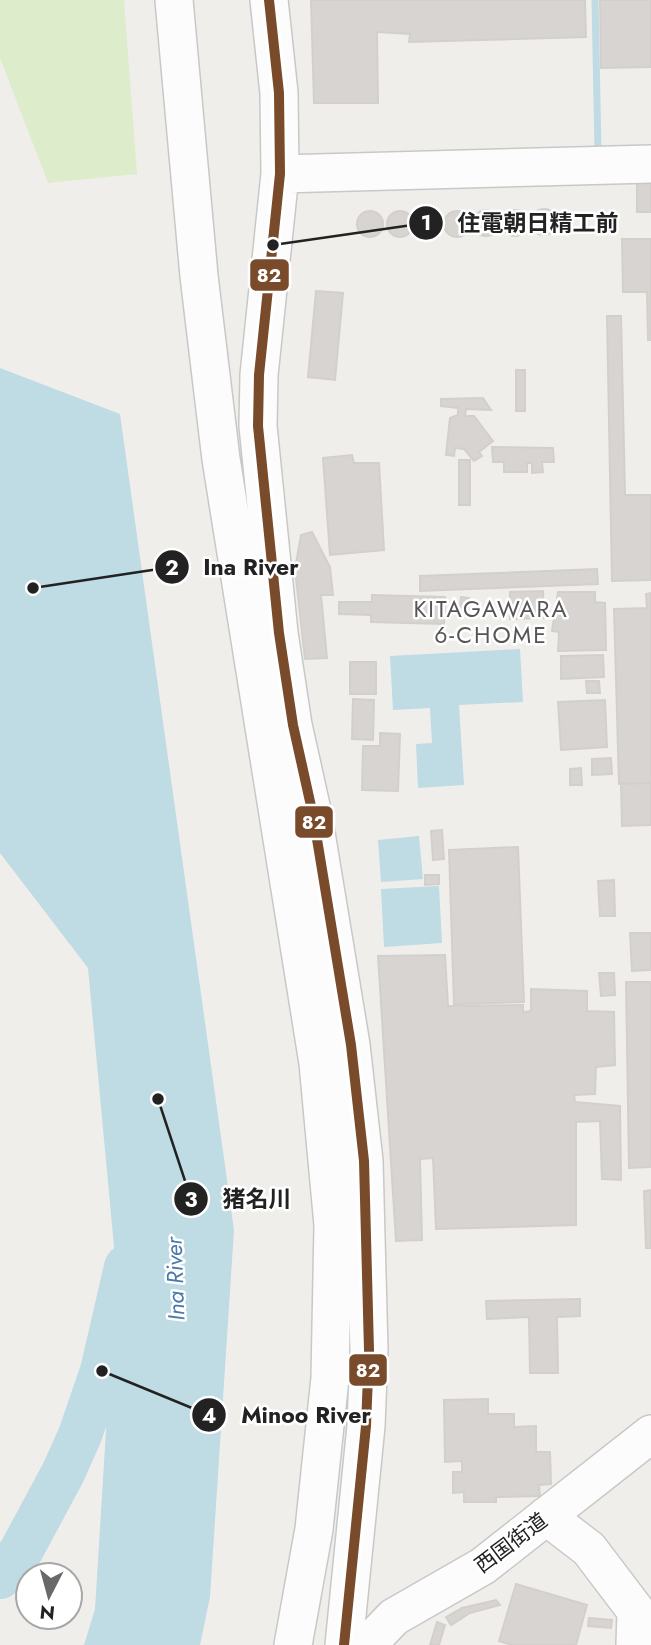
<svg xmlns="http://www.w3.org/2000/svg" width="651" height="1645" viewBox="0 0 651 1645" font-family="Jost,'Noto Sans JP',sans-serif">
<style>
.grass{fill:#ddeccb}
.water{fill:#bfdbe3}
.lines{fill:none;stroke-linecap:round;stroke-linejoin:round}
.stream{stroke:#bfdbe3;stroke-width:7}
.river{stroke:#bfdbe3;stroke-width:44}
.building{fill:#d7d4d2;stroke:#d3d0cc;stroke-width:2}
.minor-casing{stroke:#c9c8c7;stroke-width:40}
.minor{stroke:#fdfcfc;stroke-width:37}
.bus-1-casing{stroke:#fff;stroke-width:16}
.bus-1{stroke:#7a4b2a;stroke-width:10}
.labels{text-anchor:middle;stroke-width:5;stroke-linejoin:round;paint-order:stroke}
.street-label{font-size:21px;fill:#222;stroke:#fff}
.neighbourhood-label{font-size:23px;letter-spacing:2px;fill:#555;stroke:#fff}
.water-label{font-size:23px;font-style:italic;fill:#4a7aab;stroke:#fff}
.leader{fill:none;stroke:#222;stroke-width:2.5}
.callout-dot{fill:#222;stroke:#fff;stroke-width:2.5}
.mark-label{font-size:21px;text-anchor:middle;font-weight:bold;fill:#fff}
.callout-label{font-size:23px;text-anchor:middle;font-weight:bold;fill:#222;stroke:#fff;stroke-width:5;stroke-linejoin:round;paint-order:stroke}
.line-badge{stroke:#fff;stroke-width:2.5}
.badge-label{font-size:19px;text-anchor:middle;font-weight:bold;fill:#fff}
</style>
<rect width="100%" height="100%" fill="#f0eeeb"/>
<path class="grass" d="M0 0H124L137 174 48 183 0 58Z"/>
<path class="water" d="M0 368 120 414 234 1230 210 1597 200 1645H84L95 1609 116 1268 88 968 0 853Z
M520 649 523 702 459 705 464 785 418 788 416 744 432 743 430 708 393 710 390 656Z
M419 836 423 879 381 882 378 840Z
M439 886 442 943 384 947 381 889Z"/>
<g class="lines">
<path class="stream" d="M595 0 598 152"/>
<path class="river" d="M0 1577 20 1553 63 1473 80 1435 102 1371 126 1267"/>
</g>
<path class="building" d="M311 0H585L586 37 409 42 410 34 377 32 378 103H314Z
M600 0H651V67L601 68Z
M637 182H651V212H637Z
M531 222a13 13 0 1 1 26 0a13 13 0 1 1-26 0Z
M473 223a13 13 0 1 1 26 0a13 13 0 1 1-26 0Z
M502 223a13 13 0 1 1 26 0a13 13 0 1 1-26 0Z
M415 224a13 13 0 1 1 26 0a13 13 0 1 1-26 0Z
M387 224a13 13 0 1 1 26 0a13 13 0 1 1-26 0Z
M444 224a13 13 0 1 1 26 0a13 13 0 1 1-26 0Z
M357 224a13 13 0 1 1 26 0a13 13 0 1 1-26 0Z
M622 239H651V340H648L647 292H623Z
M316 291 343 293 335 380 308 377Z
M607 316H621L625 495H651V580L612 581Z
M516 370H525V411H516Z
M483 398 491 410 466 409 465 416H474L493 441 479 452 482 456 474 461 464 449 455 448 454 456 446 455 450 418 458 415V408L441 406V399Z
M492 447 553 448 554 462H542L543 472 532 473V463H527V472H504V462H493Z
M352 455 354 463H379L384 550 330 555 323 458Z
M459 460H470V505H459Z
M312 532 330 567 333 595H321L327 658 305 659 295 569 301 535Z
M597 569 598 584 420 591V576Z
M543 591 544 618 510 619V592Z
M558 592H595V602L605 603 606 650 558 651 559 632 552 631Z
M651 593V783L619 784 614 609 647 608 646 594Z
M372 595 445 597 444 624 371 622V615L339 614V602H372Z
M461 597 469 598 468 614H459Z
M603 655 604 677 561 679V656Z
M350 662H376V694H350Z
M586 681H599L600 693H587Z
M353 699 374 700 373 740 352 739Z
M605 700 607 747 561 750 558 702Z
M380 733 400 734 398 791 362 790 363 746H380Z
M611 758 612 774 592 775V759Z
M581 768 582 785H570V769Z
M621 783H651V825L622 826Z
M442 830 444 859 433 860 431 831Z
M518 847 524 1002 454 1004 449 850Z
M425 875H439V884L425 885Z
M614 880 615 916H600L598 881Z
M630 933H651V970L632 971Z
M445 955 448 1006 523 1005V1012L531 1011V989L587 991V1011L614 1012 615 1065 596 1067 595 1094 574 1095 575 1102 620 1106 621 1180 602 1179 600 1121 576 1122V1225L436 1229 433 1158 420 1159 422 1240 396 1241 378 956Z
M599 973H614L615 995 601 996Z
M626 982H651V1167L629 1168Z
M651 1190V1248H646L644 1191Z
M580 1299V1316L557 1317 558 1373H530L529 1317 487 1319 486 1301Z
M488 1399V1414H514V1427L536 1426V1452H550L551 1484 539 1485 540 1496 496 1497V1502H464V1492L453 1493V1472H462V1461L445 1462 444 1400Z
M516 1584 587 1605 576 1645H512L499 1641Z
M496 1600 500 1605 470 1613 451 1625 446 1617 462 1608Z
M589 1618 612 1620 611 1628 588 1626Z
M437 1622 445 1625 439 1645H430Z"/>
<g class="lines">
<g class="minor-casing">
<path id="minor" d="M174 0 199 276 221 459 318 1063 333 1225 330 1378 314 1529 293 1645
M269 0 279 93 280 174 259 375 258 426 279 633 293 725 313 815 351 1045 364 1161 369 1350 366 1426 344 1645
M280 174 651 164
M546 1516 589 1549 636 1611 635 1645
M367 1645 394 1617 483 1566 651 1434"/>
</g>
<use href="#minor" class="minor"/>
<g class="bus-1-casing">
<path id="bus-1" d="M269 0 279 93 280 174 259 375 258 426 279 633 293 725 313 815 351 1045 364 1161 369 1350 366 1426 344 1645"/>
</g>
<use href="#bus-1" class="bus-1"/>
</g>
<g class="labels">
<g class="street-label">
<text transform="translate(511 1543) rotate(-37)" y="7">西国街道</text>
</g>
<g class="neighbourhood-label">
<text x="491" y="617">KITAGAWARA<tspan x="491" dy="26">6-CHOME</tspan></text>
</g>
<g class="water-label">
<text transform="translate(175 1279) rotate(-92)" y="8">Ina River</text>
</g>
</g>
<path class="leader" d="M273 245L426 223M33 588L172 567M158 1099L191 1199M102 1371L209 1415"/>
<g class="callout-dot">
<circle cx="273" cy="245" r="7"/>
<circle cx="33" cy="588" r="7"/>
<circle cx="158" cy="1099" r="7"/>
<circle cx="102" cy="1371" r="7"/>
<circle cx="426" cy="223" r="18"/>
<circle cx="172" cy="567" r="18"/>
<circle cx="191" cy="1199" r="18"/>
<circle cx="209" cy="1415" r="18"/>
</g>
<g class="mark-label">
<text x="426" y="230">1</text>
<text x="172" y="575">2</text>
<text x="191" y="1207">3</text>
<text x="209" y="1423">4</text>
</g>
<g class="callout-label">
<text x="538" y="231">住電朝日精工前</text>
<text x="251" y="575">Ina River</text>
<text x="257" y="1207">猪名川</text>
<text x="306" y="1423">Minoo River</text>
</g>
<g class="line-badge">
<rect x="249" y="258" width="41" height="34" rx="7" fill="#7a4b2a"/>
<rect x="294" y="805" width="40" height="34" rx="7" fill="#7a4b2a"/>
<rect x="348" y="1353" width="40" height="34" rx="7" fill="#7a4b2a"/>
</g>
<g class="badge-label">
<text x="269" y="282">82</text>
<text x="314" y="829">82</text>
<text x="368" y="1377">82</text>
</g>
<g transform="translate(49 1596) rotate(186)"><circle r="33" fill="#ffffff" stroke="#a7a7a7" stroke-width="2"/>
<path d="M0-5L12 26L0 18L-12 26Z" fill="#6a6968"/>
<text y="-10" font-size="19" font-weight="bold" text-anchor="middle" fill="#222222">N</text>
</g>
</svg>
